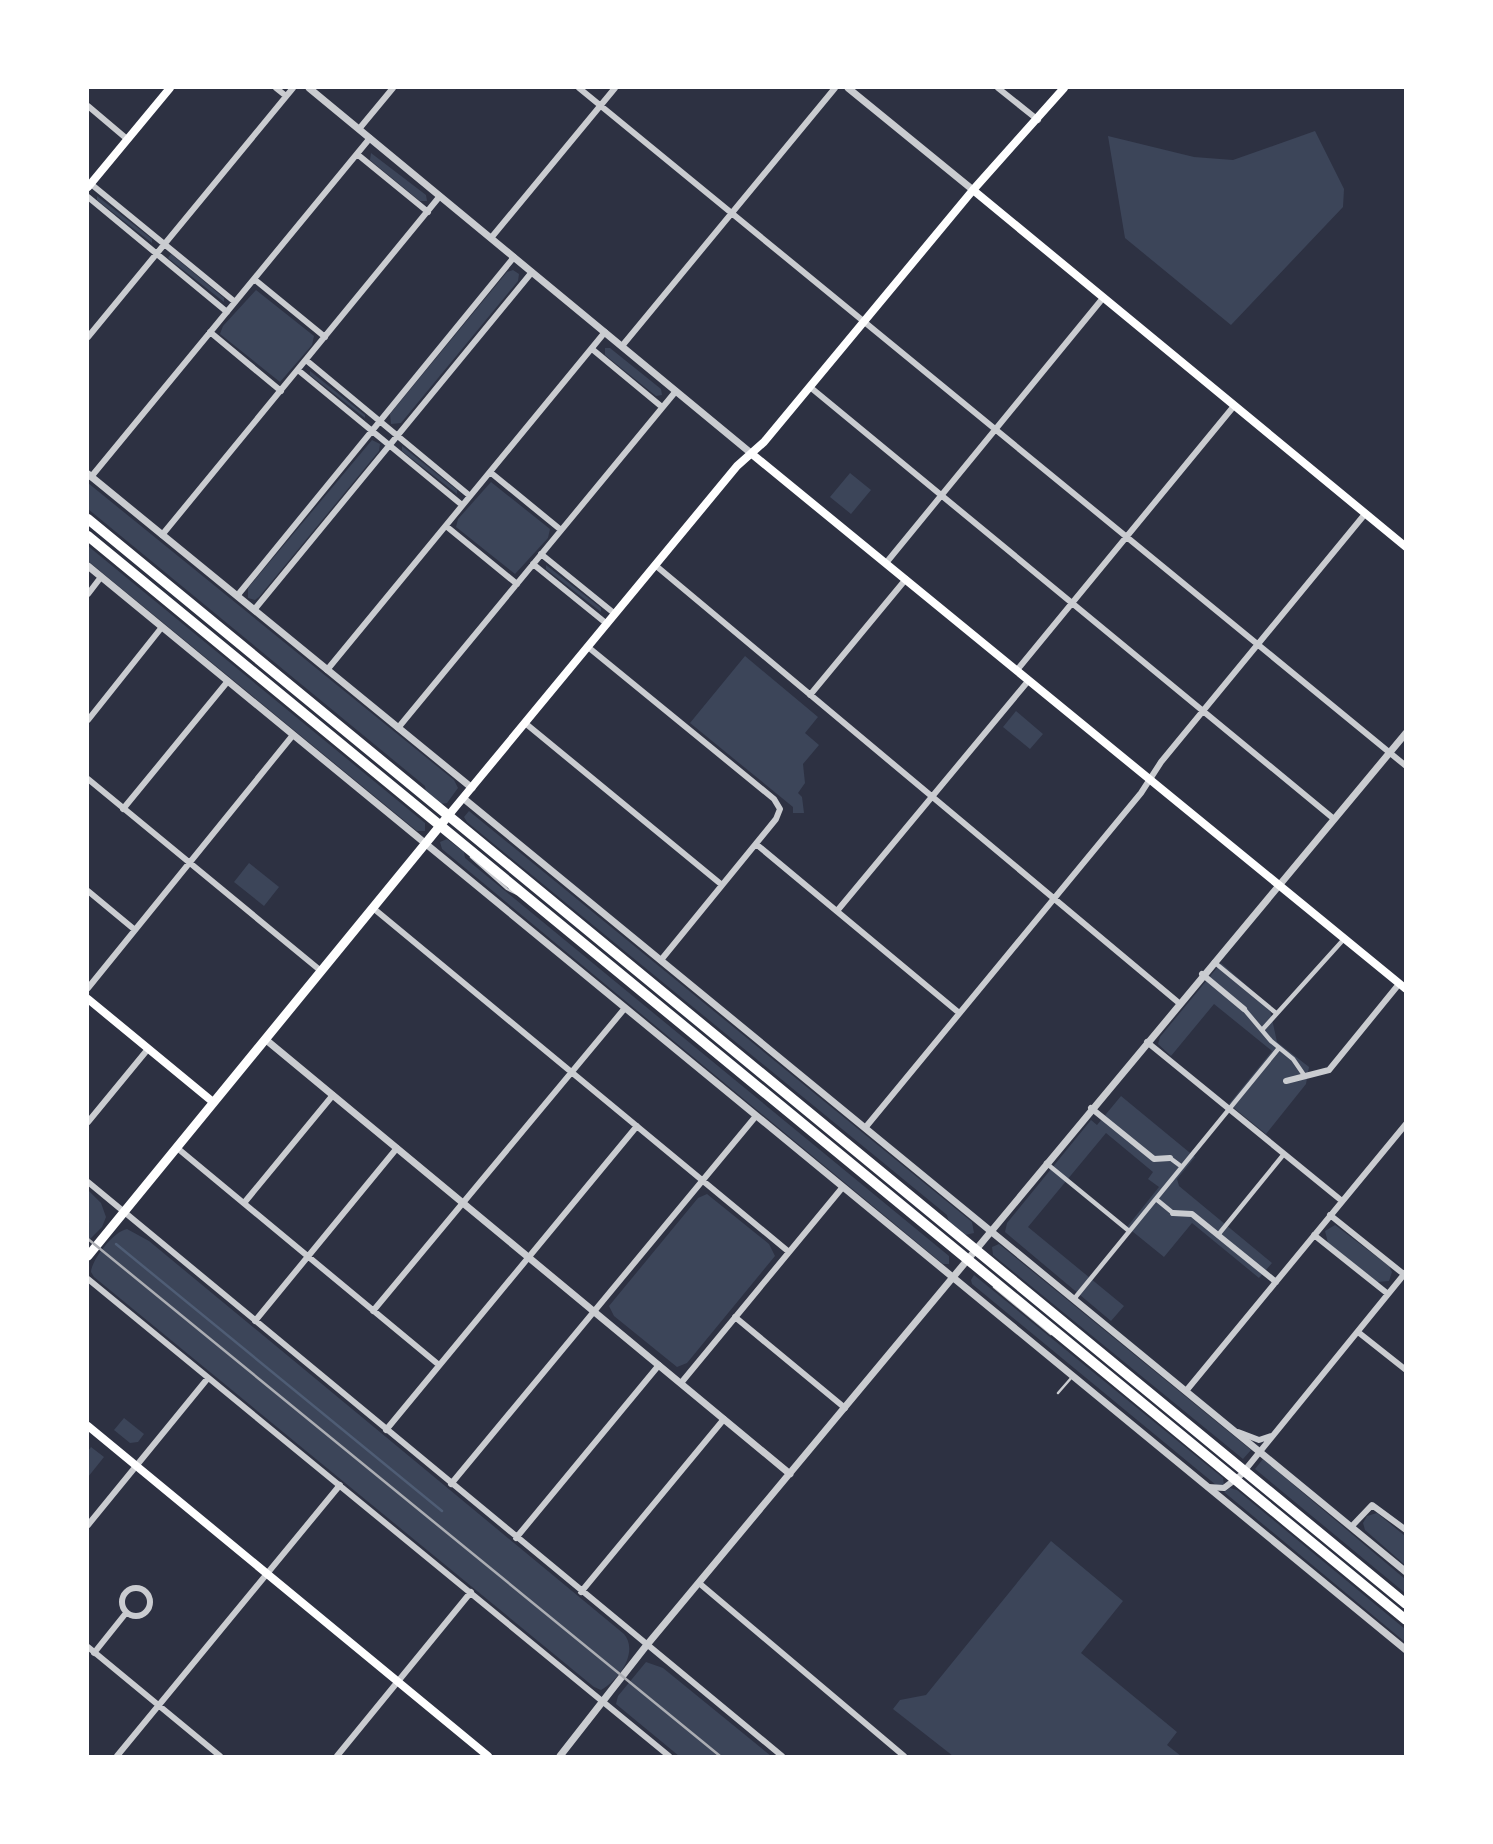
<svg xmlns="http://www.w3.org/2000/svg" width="1493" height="1844" viewBox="0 0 1493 1844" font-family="'Roboto Serif',serif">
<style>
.green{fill:#3c4559}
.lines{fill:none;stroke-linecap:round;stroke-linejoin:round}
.stream{stroke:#4f5d75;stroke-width:2.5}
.service{stroke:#caccd0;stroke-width:2.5}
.pedestrian{stroke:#caccd0;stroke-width:4.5}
.minor{stroke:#caccd0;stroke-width:6}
.tertiary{stroke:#caccd0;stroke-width:7}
.secondary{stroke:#fff;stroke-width:8}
.primary{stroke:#fff;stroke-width:9}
.trunk{stroke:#fff;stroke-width:10}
.rail{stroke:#abadb3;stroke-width:2.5}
</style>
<rect width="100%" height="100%" fill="#2d3142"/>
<path class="green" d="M1315 131 1344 189 1343 207 1231 325 1125 238 1108 136 1194 157 1233 160Z
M371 153 426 195 427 201H420L370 160Z
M97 196 152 239V243L97 200Z
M171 254 224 298V302L168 258Z
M513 270 519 274 518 281 401 423 391 424 390 414 507 272Z
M256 290 314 336 312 345 280 382 220 334 223 326Z
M605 348H610L661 389 662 395 656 396 605 355Z
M310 371 365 415V418L310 375Z
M372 440 380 444 379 451 259 597 255 600 248 598V588Z
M402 446 457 490V494L402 451Z
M850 473 871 490 851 514 830 497Z
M491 482 550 529 548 538 515 574 456 527 458 519Z
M88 483 454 780 458 788 447 803 441 804 426 792 425 786 88 509Z
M88 546 425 823V831H417L88 561Z
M546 565 601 608V612L546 569Z
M745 656 818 717 805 733 819 745 803 764 805 783 798 793 802 797 804 813H793V807L690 723Z
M1016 711 1043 734 1030 749 1003 727Z
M469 811 972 1222 974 1233 965 1235 949 1223 947 1215 467 822 464 817Z
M447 839 464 852 465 858 949 1256V1264H943L442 849 440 842Z
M249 863 279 887 264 906 234 882Z
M1221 963 1269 1005 1277 1042 1309 1067 1306 1084 1266 1134 1229 1104 1272 1051 1214 1004 1171 1056 1158 1044 1160 1037Z
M1121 1096 1195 1157 1177 1179 1179 1186 1272 1263 1259 1278 1192 1223 1164 1257 1127 1227 1159 1187 1148 1179 1153 1172 1106 1133 1028 1227 1124 1306 1111 1321 1005 1232 1007 1223 1091 1120 1097 1125Z
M88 1190 101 1203 106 1217 102 1227 88 1241Z
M707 1194 769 1244 775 1256 687 1363 677 1367 614 1316 609 1306 698 1198Z
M1335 1225 1389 1266 1392 1272 1389 1281 1377 1282 1328 1243 1325 1231Z
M127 1229 149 1241 624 1634C639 1652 619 1680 601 1690L594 1687 94 1277 91 1272C92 1259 114 1231 127 1229Z
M999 1244 1251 1450 1243 1459 993 1255 992 1247Z
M974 1275 1223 1478 1224 1485H1216L972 1284 971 1280Z
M124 1418 144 1434 138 1442 130 1443 114 1430Z
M91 1447 104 1457 88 1477V1451Z
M1263 1459 1405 1579V1593L1255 1469Z
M1230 1488 1237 1490 1405 1629V1642L1224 1492Z
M1377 1513 1405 1536V1565L1365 1530 1363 1523 1367 1516Z
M1051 1541 1123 1601 1081 1653 1177 1732 1167 1745 1181 1756H953L893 1709 900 1700 926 1695Z
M646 1662 663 1668 771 1756H679L616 1704 618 1696Z"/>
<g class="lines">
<path class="stream" d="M88 1221V1222
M116 1244 442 1511"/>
<path class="service" d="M471 857 507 889 517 894
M994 1287 1051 1334
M1058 1393 1072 1377"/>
<path class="pedestrian" d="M1214 962 1276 1013
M1244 1009 1271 1041 1293 1059 1304 1075
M1262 1030 1344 939
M1170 1158 1182 1167
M1046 1163 1129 1231
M1156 1199 1173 1213
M1218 1235 1284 1154
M1074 1299 1279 1048"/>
<path class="minor" d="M276 88 286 96
M579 88 1406 766
M998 88 1038 120
M88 106 127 139
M359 129 393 88
M357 154 428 212
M91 184 235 302
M88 197 227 312
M491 238 615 88
M254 279 325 337
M210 332 281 391
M88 337 293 88
M622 346 835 88
M592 349 662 407
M306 360 470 496
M298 370 462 505
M810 387 1334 819
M490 472 561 530
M91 477 370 138
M446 526 517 584
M162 535 440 196
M541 554 615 614
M886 563 1103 298
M533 564 607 624
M655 565 1179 1003
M88 594 101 577
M237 596 514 257
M254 610 532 272
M588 647 774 799 780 809 776 819 661 960
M327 670 605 332
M1017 670 1234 406
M810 695 906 579
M88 720 162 627
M525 723 722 885
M398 728 676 391
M88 779 321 971
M123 809 228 681
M756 844 958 1012
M88 891 135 930
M373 908 789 1252
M837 911 1029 680
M1202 974 1244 1009
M88 988 293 735
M1147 1042 1342 1201
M1286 1081 1329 1070 1399 984
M1091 1108 1154 1159 1170 1158
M88 1122 148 1049
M865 1128 1141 793 1161 762 1365 514
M176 1147 439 1365
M88 1182 782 1756
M244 1203 333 1095
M1173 1213 1192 1214 1276 1282
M1330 1215 1406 1276
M1314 1235 1388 1294
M88 1279 669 1756
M373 1311 625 1008
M735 1317 845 1408
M255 1321 397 1148
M1358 1332 1406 1370
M681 1383 842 1188
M1186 1391 1406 1124
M386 1430 637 1126
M1238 1432 1259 1440 1271 1436
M451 1484 756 1116
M1208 1487 1224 1488 1241 1475 1406 1272
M88 1525 208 1378
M1352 1526 1372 1505 1406 1530
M516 1538 659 1365
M699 1583 904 1756
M122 1602a14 14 0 1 1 28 0a14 14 0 1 1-28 0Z
M581 1592 724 1419
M88 1647 220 1756
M94 1653 126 1613
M117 1756 340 1485
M337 1756 471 1592"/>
<path class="tertiary" d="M309 88 752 454
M848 88 973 190
M88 474 472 788
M88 566 1406 1650
M463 798 1406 1572
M265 1039 790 1474
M560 1756 646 1646 1406 733"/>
<path class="secondary" d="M88 187 170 88
M973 190 1406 547
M752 454 1406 989
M448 816 737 466 764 442 973 190 1064 88
M88 999 213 1102
M88 1426 488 1756"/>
<path class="primary" d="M88 1256 448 816"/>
<path class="trunk" d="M88 519 1406 1604
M88 536 1406 1620"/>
<path class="rail" d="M88 1239 720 1756"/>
</g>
<rect width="1493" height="1844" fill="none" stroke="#ffffff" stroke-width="178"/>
</svg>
